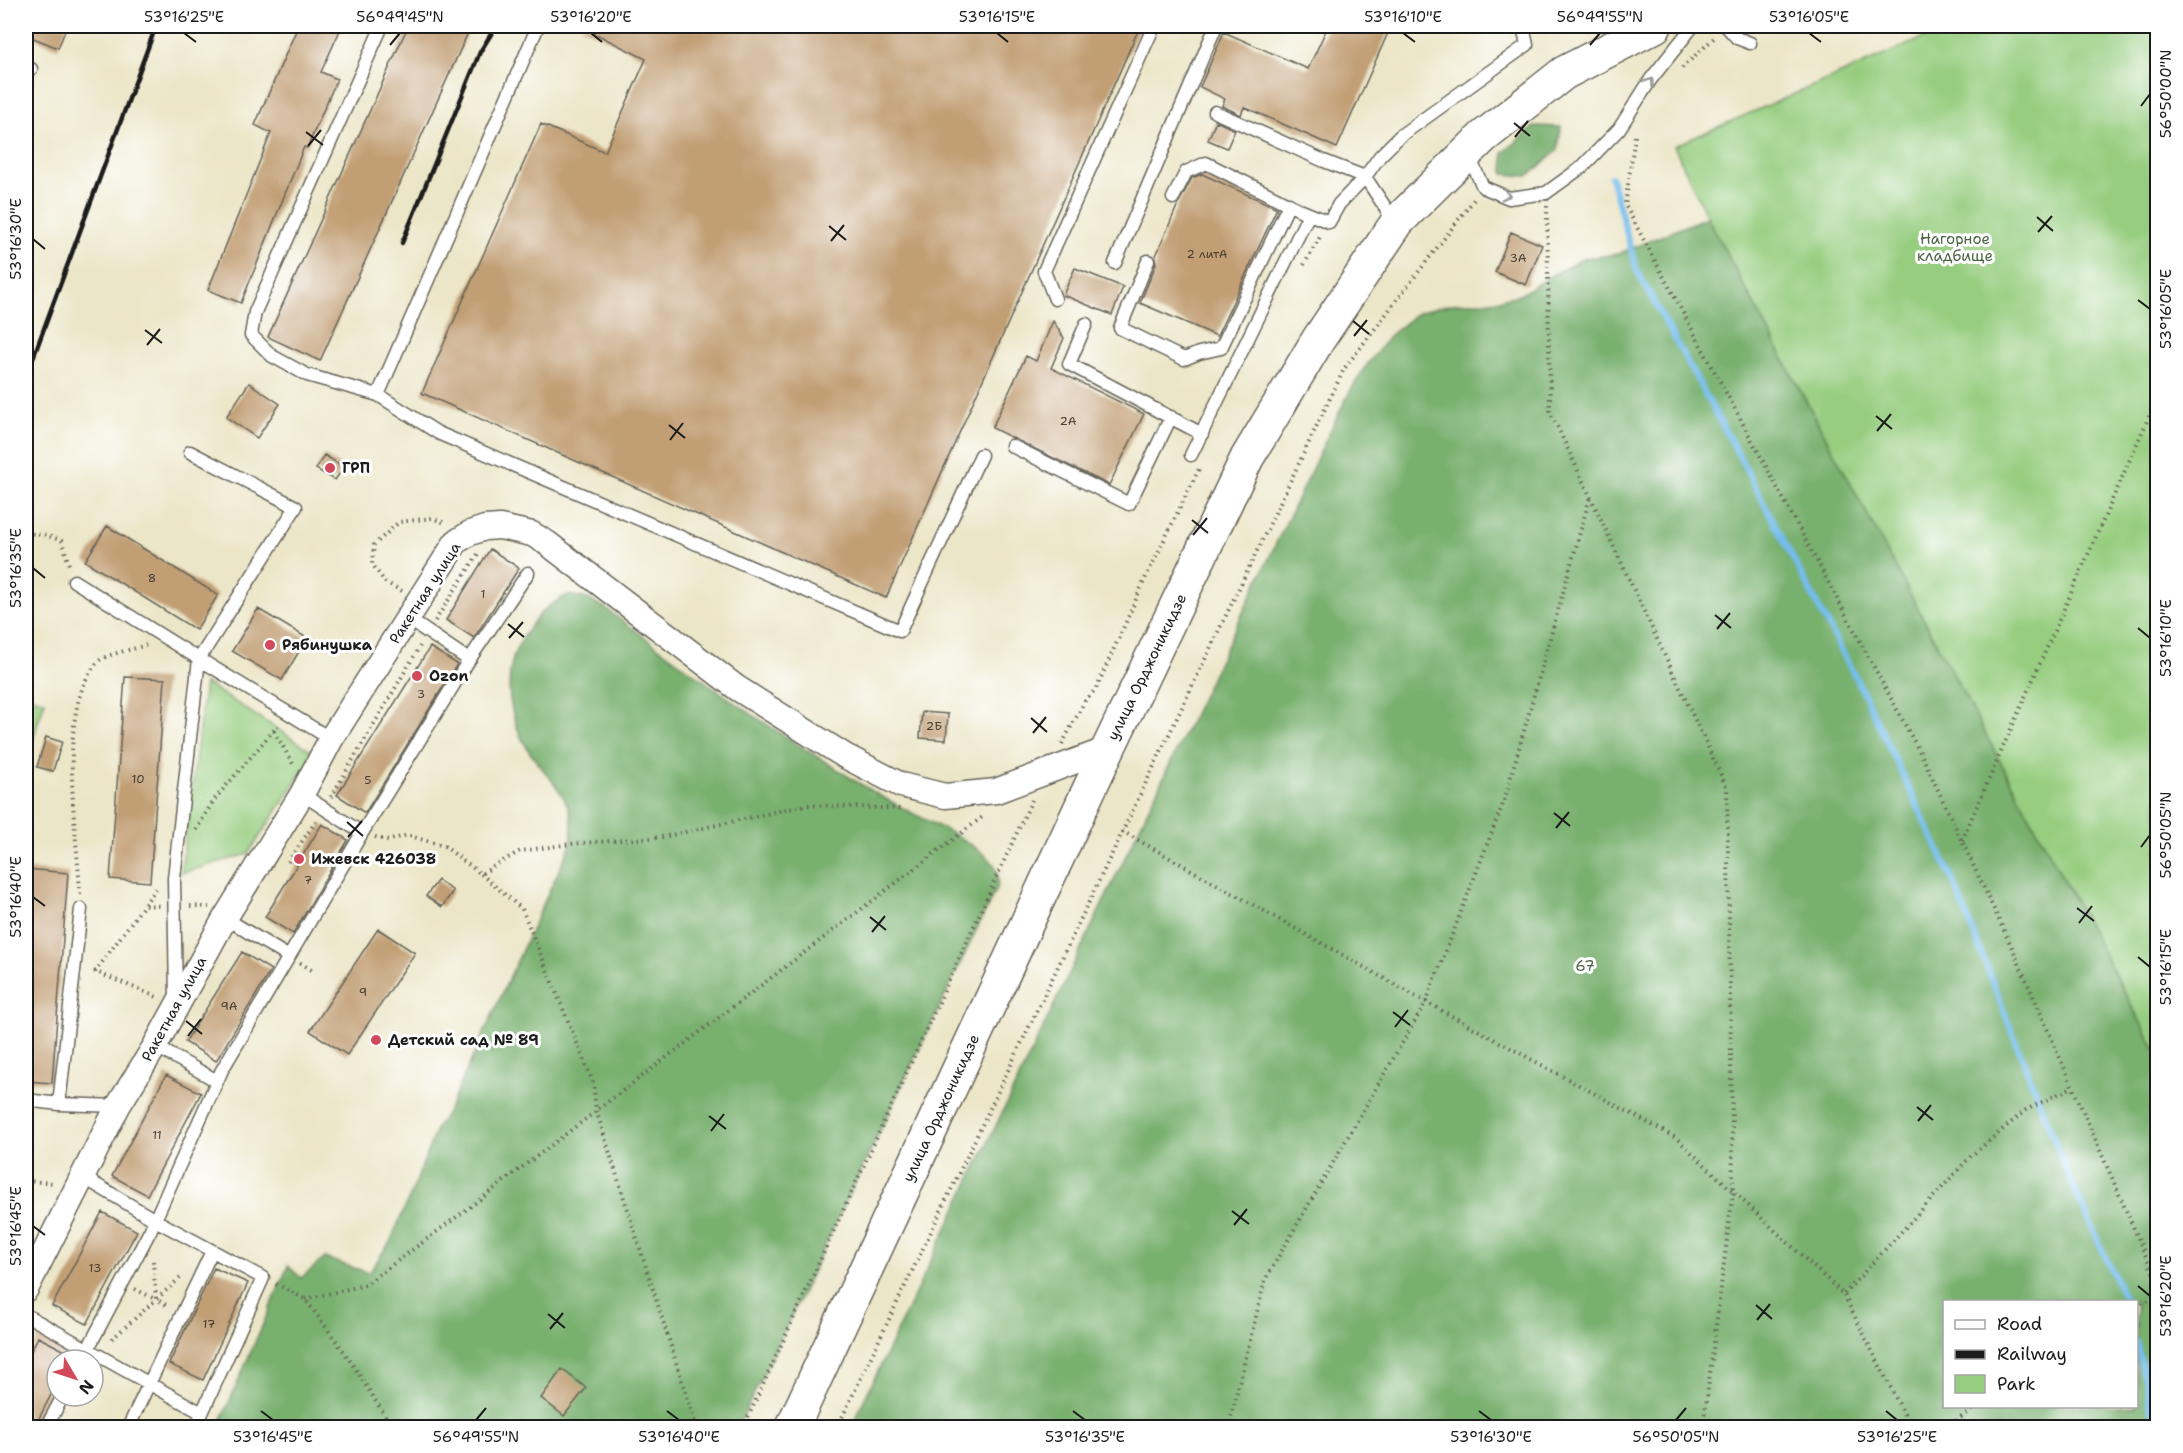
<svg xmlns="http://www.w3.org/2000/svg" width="2183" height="1453" viewBox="0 0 2183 1453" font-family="'Shantell Sans',sans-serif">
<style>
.green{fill:#96cd7f;stroke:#59744e;stroke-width:1.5}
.forest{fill:#78b06e;stroke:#4a6645;stroke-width:1.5;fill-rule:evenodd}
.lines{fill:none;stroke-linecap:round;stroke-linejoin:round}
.stream{stroke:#74bdec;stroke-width:6}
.building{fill:#c19e73}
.service-casing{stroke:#656358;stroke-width:15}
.minor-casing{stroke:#656358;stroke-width:27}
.primary-casing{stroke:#656358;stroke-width:36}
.path{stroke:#656358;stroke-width:4;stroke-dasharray:1.5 4.5;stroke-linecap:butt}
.service{stroke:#fff;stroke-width:12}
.minor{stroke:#fff;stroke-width:24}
.primary{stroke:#fff;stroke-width:33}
.rail{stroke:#1c1c1c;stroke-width:4.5}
.oneway{stroke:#999}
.ticks{fill:none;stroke:#1c1c1c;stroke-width:2}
.poi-dot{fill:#d1495b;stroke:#fff;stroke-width:2}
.labels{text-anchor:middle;stroke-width:6;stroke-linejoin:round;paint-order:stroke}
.number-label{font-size:12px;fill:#453c32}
.park-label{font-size:15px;fill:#4d6344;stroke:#fff}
.poi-label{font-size:15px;font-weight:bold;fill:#1c1c1c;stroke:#fff;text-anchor:start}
.street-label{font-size:15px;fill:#1c1c1c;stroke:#fff}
.neatline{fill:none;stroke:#1c1c1c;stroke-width:2}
.ticks-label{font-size:15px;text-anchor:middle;fill:#1c1c1c}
</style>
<rect width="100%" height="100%" fill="#fff"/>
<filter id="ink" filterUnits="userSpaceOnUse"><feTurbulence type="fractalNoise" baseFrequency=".0167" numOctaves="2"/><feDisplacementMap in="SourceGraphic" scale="12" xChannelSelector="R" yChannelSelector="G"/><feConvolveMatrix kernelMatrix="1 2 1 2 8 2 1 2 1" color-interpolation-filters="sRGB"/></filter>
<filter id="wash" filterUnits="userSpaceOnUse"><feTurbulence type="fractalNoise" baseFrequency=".008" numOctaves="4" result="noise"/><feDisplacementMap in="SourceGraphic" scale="24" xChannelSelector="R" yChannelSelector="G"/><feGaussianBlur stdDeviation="1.35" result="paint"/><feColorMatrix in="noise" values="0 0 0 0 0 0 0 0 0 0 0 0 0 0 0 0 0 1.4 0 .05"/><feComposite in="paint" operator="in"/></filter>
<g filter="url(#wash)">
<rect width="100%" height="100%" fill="#ece6c8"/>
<path class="green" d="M1951 26H2157V1053L1707 217 1674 146Z
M205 683 315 753 248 854 181 873Z
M26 695 45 701 26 761Z"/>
<path class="forest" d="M1535 126 1561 127 1558 150 1528 176 1504 174 1503 153Z
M1707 217 2157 1053V1427H851L1345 400 1363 370 1391 334 1419 312 1451 304 1491 301 1520 295 1550 276 1585 258 1618 254ZM1944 1302H2136V1406H1944Z
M568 595 586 598 605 608C678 662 751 717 829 764 852 779 875 794 899 806 928 822 960 834 986 856 997 865 999 874 997 887L738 1427 218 1428 288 1266 301 1278 325 1258 369 1273 390 1242 416 1182 436 1129 448 1111 571 844C572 830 573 817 567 804 558 785 541 769 529 751 509 721 501 675 520 642 535 618 542 608 568 595Z"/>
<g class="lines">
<path class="stream" d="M1611 177 1637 271 1737 452 1860 686 1952 878 2066 1170 2126 1302
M2136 1341 2156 1428"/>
</g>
<g id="blocks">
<path class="building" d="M26 26H67L58 48 26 35Z
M298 26H342L321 72 337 79 307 148 304 147 241 303 208 290 271 133 255 125Z
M408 26H471L320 361 268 337Z
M580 26H1140L886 598 422 393 541 124 605 152 646 59Z
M1328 26H1391L1337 148 1244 107 1241 115 1222 106 1225 99 1200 87 1224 32 1308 69Z
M1216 121 1235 130 1227 148 1208 140Z
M1202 174 1277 208 1217 336 1140 303 1156 264 1155 258 1178 204 1192 178Z
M1511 232 1542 245 1526 285 1495 272Z
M1075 268 1123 287 1112 315 1063 295Z
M1053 321 1064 338 1051 368 1144 414 1109 485 992 428 1026 356 1036 361Z
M249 383 280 404 257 438 226 417Z
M324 455 344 467 335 480 316 469Z
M107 526 218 595 196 630 85 561Z
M490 549 519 568 474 638 446 620Z
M258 609 307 638 282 680 232 651Z
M430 647 457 664 365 813 337 795Z
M125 677 165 679 150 882 110 879Z
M922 712 948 714 946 740 920 738Z
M46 737 62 742 53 771 37 767Z
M322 824 348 840 293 934 265 917Z
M26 869 68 873 52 1083 26 1081Z
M438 880 453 891 442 907 426 896Z
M378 929 415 953 347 1055 310 1031Z
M242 952 271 970 216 1061 185 1042Z
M166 1075 201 1093 147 1195 112 1176Z
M102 1212 137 1231 87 1324 52 1306Z
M214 1268 248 1283 203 1380 169 1364Z
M38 1337 75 1356 74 1360H57V1383L34 1428H26V1361Z
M562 1369 586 1388 564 1416 541 1398Z"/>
</g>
</g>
<g filter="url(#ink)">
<use href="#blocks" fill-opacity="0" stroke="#656358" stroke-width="1.5"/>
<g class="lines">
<g class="service-casing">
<path id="service" d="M382 26 255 312 251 335 272 356 307 375 378 395 438 433 900 631 981 455
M1726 26 1737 38 1750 43
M26 67 31 69
M1215 112 1324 161 1365 177 1389 213 1397 220
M1475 154 1472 163 1483 187 1509 198 1546 193 1582 167 1619 129 1651 79 1693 26
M1173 198 1186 172 1206 163 1302 211 1329 222 1339 204 1365 177 1380 156 1400 136 1527 45 1523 26
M1148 261 1120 328 1184 359 1199 353 1221 348 1289 204
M1115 263 1216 26
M1055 299 1044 271 1154 26
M1086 324 1069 364 1202 434
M378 395 538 26
M1012 446 1129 504 1171 417
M1191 455 1309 214
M74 581 199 659 296 507 190 452
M407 618 469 660
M302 794 362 833
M225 918 289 957
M176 999 174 878 199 659 331 739
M155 1046 217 1081
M26 1100 59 1104 81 909
M59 1104 118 1106
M83 1177 155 1220 263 1278 202 1413
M26 1315 202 1413 196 1428
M82 1360 150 1231 222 1070 362 833 469 660 528 573
M46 1428 63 1396
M128 1428 212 1251"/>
</g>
<g class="minor-casing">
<path id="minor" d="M26 1289 118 1106 155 1046 225 918 302 794 331 739 456 542 470 533 485 528 500 527 532 534 547 543 737 688 845 756 901 785 945 796 996 791 1108 749"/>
</g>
<g class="primary-casing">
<path id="primary" d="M792 1428 1108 749 1247 458 1318 340 1398 221 1483 137 1564 73 1655 26"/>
</g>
<path class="path" d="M1682 68 1716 36
M1635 136 1625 205 1923 758 2014 952 2158 1284
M1547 206 1550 411 1727 788 1733 1192 1703 1428
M1304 265 1321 235
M26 533 49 536 62 541 70 568
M402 591 385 582 372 564 374 545 399 522 432 518 445 523
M435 621 478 554
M274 731 293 764
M1062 744 1085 701 1096 689 1146 577 1199 469
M331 797 420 646
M196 830 214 800 280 723
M1122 831 1426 1002 1676 1138 1844 1295 1911 1428
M375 837 388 841 407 835 444 846 481 874 520 851 571 844 663 837 806 805 903 809
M1962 840 2158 396
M288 862 316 821
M481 874 522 909 593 1082 596 1110 697 1428
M80 894C78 836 54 706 99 661 106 654 135 649 146 645
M145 905 161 906
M190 906 209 907
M300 963 315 972
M94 971 157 997
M95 972 158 886
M26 1126 34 1116
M26 1181 55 1183
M153 1261 156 1299 168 1306
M276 1284 305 1299 345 1353 393 1428
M135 1289 155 1299
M1844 1294 1971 1156 2026 1110 2072 1087
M305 1299 365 1285 466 1210 985 815
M2136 1306 2158 1296
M112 1339 180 1278
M743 1428 1032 800
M837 1428 1344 369 1476 197
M1228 1428 1265 1280 1426 1002 1504 801 1590 497
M1946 1428 1977 1406"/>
<use href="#service" class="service"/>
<use href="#minor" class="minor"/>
<use href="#primary" class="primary"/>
<path class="rail" d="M402 243 480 52 496 26
M26 377 156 26"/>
</g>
<defs><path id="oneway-chevron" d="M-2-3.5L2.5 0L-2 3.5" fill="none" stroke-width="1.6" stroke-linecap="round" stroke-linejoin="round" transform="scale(1.5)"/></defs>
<g class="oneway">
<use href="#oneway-chevron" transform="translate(1650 82) rotate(-55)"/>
<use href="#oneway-chevron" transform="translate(1506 195) rotate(13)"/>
</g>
</g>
<path class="ticks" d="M184 33 196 42M591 33 602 42M997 33 1008 42M1403 33 1415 42M1809 33 1821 42M390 45 400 33M1590 45 1600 33M2141 106 2150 94M1514 123 1530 136M306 132 323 145M1515 137 1528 121M308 146 321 130M2037 217 2053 231M829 226 846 240M2038 232 2052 216M33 239 45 249M831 241 844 225M2138 300 2150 309M1353 321 1369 334M145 330 162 343M1354 336 1367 320M147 345 160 329M1876 416 1892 429M669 425 685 438M1877 431 1891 414M670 440 683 423M1192 520 1208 533M1193 535 1207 518M33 568 45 578M1715 615 1731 628M508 624 524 637M2138 628 2150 638M1717 629 1730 613M509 638 523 622M1031 718 1047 732M1033 733 1046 717M1554 813 1570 826M347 822 363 836M1556 828 1569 812M348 837 362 821M2141 847 2150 835M33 897 45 906M2077 908 2094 921M870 917 886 930M2079 923 2092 906M872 932 885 916M2138 957 2150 967M1393 1012 1410 1025M186 1021 202 1034M1395 1027 1408 1010M188 1036 201 1019M1917 1107 1933 1120M709 1116 726 1129M1918 1121 1931 1105M711 1131 724 1114M1232 1211 1249 1224M1234 1225 1247 1209M33 1226 45 1235M2138 1286 2150 1296M1756 1305 1772 1319M548 1314 565 1328M1757 1320 1770 1304M550 1329 563 1313M261 1411 273 1420M667 1411 679 1420M1073 1411 1085 1420M1479 1411 1491 1420M1886 1411 1897 1420M476 1420 486 1408M1676 1420 1686 1408"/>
<g class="poi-dot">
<circle cx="330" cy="468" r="6"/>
<circle cx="270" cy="645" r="6"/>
<circle cx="417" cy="676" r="6"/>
<circle cx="299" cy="859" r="6"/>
<circle cx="376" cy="1040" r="6"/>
</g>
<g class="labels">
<g class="number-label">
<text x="1207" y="258">2 литА</text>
<text x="1518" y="262">3А</text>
<text x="1068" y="425">2А</text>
<text x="152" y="582">8</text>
<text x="483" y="598">1</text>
<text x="421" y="698">3</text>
<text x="934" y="730">2Б</text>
<text x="138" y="783">10</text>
<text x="368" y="784">5</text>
<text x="308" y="884">7</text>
<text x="363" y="996">9</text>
<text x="229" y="1010">9А</text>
<text x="157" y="1139">11</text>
<text x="95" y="1272">13</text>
<text x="209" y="1328">17</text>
</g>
<g class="park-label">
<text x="1955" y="244">Нагорное<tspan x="1955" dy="17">кладбище</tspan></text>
<text x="1585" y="971">67</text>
</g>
<g class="poi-label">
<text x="342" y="473">ГРП</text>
<text x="282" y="650">Рябинушка</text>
<text x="429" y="681">Ozon</text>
<text x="311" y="864">Ижевск 426038</text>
<text x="388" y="1045">Детский сад № 89</text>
</g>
<g class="street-label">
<text transform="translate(425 593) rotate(-57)" y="5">Ракетная улица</text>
<text transform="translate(1147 667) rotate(-64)" y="5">улица Орджоникидзе</text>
<text transform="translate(174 1009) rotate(-61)" y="5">Ракетная улица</text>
<text transform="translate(941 1108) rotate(-65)" y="5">улица Орджоникидзе</text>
</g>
</g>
<rect width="2183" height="1453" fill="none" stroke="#fff" stroke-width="66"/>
<rect x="1943" y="1300" width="195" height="108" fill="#ffffff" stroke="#a4a4a4" stroke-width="1.5"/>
<rect x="1955" y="1320" width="30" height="9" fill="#ffffff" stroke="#a4a4a4" stroke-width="1.5"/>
<text x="1997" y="1330" font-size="18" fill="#1c1c1c">Road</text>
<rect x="1955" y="1350" width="30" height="9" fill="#1c1c1c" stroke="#a4a4a4" stroke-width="1.5"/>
<text x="1997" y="1360" font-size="18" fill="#1c1c1c">Railway</text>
<rect x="1955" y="1375" width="30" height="18" fill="#96cd7f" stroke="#a4a4a4" stroke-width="1.5"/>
<text x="1997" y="1390" font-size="18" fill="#1c1c1c">Park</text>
<g transform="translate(75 1378) rotate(129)"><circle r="28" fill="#ffffff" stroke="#a4a4a4" stroke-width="1.5"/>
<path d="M0-4.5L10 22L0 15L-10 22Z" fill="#d1495b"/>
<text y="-9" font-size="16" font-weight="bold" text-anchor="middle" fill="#1c1c1c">N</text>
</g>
<rect x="33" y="33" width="2117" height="1387" class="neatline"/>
<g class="ticks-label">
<text x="184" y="22">53°16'25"E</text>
<text x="400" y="22">56°49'45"N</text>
<text x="591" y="22">53°16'20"E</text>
<text x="997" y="22">53°16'15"E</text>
<text x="1403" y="22">53°16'10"E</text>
<text x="1600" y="22">56°49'55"N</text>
<text x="1809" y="22">53°16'05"E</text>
<text transform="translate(2166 94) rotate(-90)" y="5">56°50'00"N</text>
<text transform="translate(16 239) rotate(-90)" y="5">53°16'30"E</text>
<text transform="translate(2166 309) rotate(-90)" y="5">53°16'05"E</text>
<text transform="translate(16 568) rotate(-90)" y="5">53°16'35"E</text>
<text transform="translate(2166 638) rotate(-90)" y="5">53°16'10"E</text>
<text transform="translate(2166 835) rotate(-90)" y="5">56°50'05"N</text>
<text transform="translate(16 897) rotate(-90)" y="5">53°16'40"E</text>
<text transform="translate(2166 967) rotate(-90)" y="5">53°16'15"E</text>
<text transform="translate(16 1226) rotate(-90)" y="5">53°16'45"E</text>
<text transform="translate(2166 1296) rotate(-90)" y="5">53°16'20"E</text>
<text x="273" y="1442">53°16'45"E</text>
<text x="476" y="1442">56°49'55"N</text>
<text x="679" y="1442">53°16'40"E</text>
<text x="1085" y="1442">53°16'35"E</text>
<text x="1491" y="1442">53°16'30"E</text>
<text x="1676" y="1442">56°50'05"N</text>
<text x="1897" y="1442">53°16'25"E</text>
</g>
</svg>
